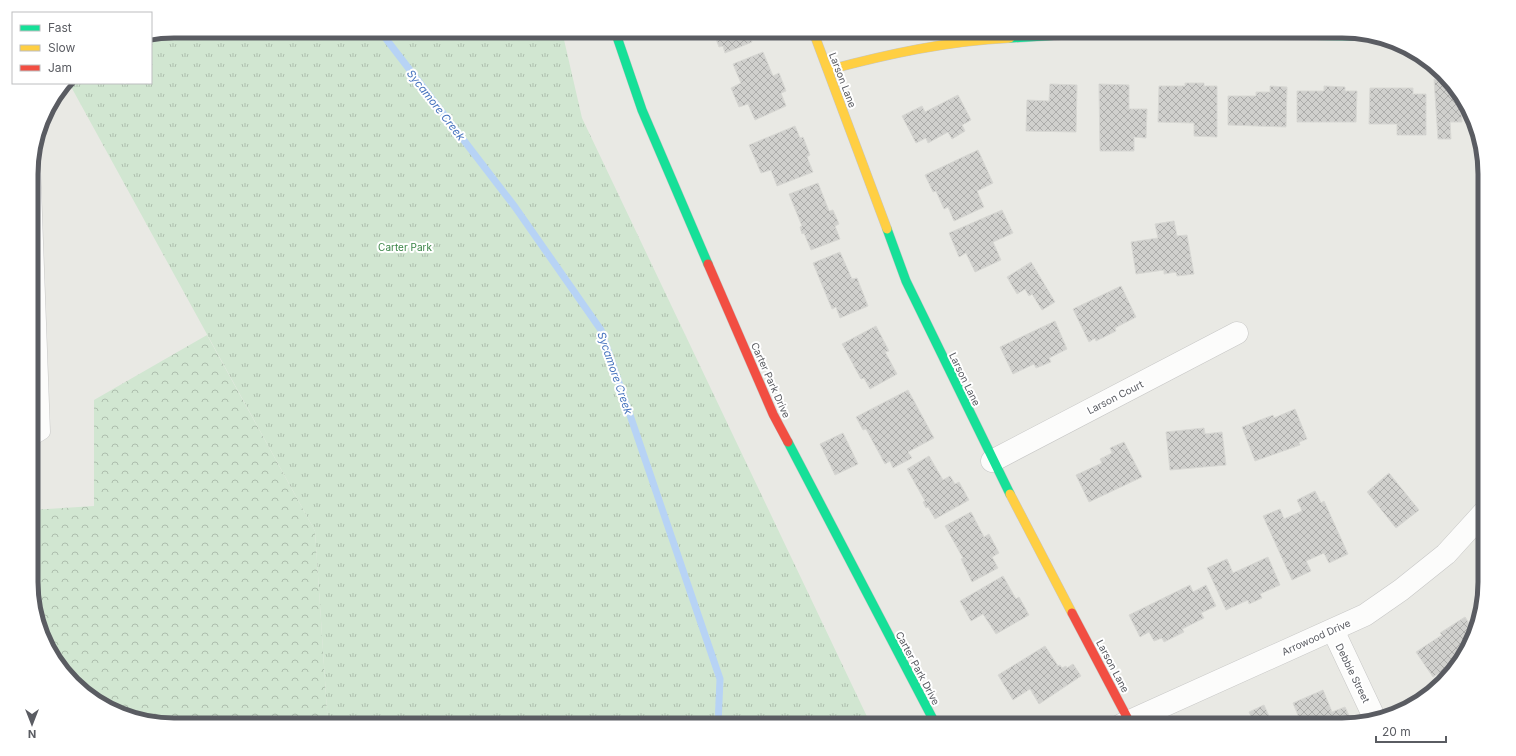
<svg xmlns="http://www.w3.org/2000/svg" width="1516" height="756" viewBox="0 0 1516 756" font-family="Inter,sans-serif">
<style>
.forest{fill:url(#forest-crowns)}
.park{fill:url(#park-tufts)}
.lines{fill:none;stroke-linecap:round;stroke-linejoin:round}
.stream{stroke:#b7d3f5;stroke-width:7}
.building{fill:url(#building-cross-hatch);stroke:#d8d8d4}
.lane-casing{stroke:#c7c7c6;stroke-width:15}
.street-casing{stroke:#c7c7c6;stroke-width:23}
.fast-casing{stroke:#c6c6c5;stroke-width:10}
.slow-casing{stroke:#c6c6c5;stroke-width:10}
.jam-casing{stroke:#c6c6c5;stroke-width:10}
.lane{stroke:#fcfcfb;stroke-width:14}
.street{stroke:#fcfcfb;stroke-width:22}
.fast{stroke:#16e098;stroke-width:9}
.slow{stroke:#ffcf43;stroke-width:9}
.jam{stroke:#f24e42;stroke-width:9}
.labels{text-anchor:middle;stroke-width:4;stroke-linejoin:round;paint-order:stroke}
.street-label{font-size:10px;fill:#5a5c62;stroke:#fff}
.park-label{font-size:10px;fill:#378343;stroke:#fff}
.water-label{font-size:11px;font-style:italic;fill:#4673be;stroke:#fff}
.rim{fill:none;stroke:#5a5c62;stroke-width:5}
</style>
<defs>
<pattern id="forest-crowns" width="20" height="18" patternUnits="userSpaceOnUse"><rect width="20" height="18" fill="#d1e6d1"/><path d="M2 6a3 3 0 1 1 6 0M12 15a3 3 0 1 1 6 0" fill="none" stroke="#adbead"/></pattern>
<pattern id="park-tufts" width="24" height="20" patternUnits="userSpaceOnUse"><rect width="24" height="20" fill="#d1e6d1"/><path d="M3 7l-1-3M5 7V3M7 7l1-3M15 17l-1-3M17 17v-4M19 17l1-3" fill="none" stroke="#adbead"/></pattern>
<pattern id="building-cross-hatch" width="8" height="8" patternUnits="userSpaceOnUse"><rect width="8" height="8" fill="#d0d0cd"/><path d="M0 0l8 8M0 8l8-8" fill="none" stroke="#acacaa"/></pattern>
</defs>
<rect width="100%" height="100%" fill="#e9e9e4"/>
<path class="forest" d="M207 335 315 531 328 725H174L111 710 60 669 32 601V510L94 506V400Z"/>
<path class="park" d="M174 31H562L582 118 871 725H328L315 531 69 83H151V36Z"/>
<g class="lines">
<path class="stream" d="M380 31 515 207 601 330 720 679 718 725"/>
</g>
<path class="building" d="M713 31H749L752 42 725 53 723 46 719 47Z
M763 52 773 76 779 73 786 91 781 93 786 106 755 120 748 104 739 107 731 88 741 83 733 64Z
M1434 79H1445L1456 87 1461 100 1462 122H1450L1451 139H1438Z
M1185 83H1204V86H1217V137L1194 136V123L1158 122 1159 86H1185Z
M1050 84 1077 85 1076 132 1026 131 1027 100 1049 101Z
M1099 84 1129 85V109H1147L1146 138 1134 137V151H1100Z
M1270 86 1287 87 1286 127 1228 125V96H1256V92H1270Z
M1324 86 1345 87V91H1357L1356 122H1297V91H1324Z
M1370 88H1413V94H1426V135H1397V124H1369Z
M958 95 971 120 962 125 965 131 952 139 948 132 928 143 926 138 916 143 902 116 922 106 925 112Z
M795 126 800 138 803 137 810 155 807 157 813 172 777 186 771 170 761 173 749 145Z
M978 150 993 183 977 191 984 207 954 221 948 207 944 209 936 191 933 192 925 175Z
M818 183 829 211 833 210 839 224 835 226 840 239 811 250 804 233 802 234 800 227 802 226 789 194Z
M1002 210 1013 233 993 242 1001 260 975 272 966 253 959 257 949 233Z
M1174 221 1177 236 1187 235 1194 274 1177 276 1176 272 1164 274V270L1136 274 1131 242 1158 238 1155 224Z
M840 252 852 279 857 278 868 306 840 318 836 307 832 309 813 263Z
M1031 262 1055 302 1042 310 1032 294 1029 296 1025 289 1017 294 1007 277Z
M1121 286 1136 317 1115 328 1116 331 1096 341 1095 338 1089 342 1073 309Z
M1055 321 1067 349 1049 358 1051 362 1036 368 1034 364 1013 374 1000 347Z
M876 326 889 351 885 352 897 374 870 389 864 378 861 379 842 344Z
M908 390 934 438 908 452 912 458 893 468 890 461 885 464 866 429 863 430 856 417Z
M1295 409 1307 439 1299 442 1300 445 1255 461 1242 427 1273 415 1274 418Z
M1204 428 1205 434 1222 432 1226 465 1170 470 1166 432Z
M843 433 858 464 835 475 820 444Z
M1124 442 1142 477 1089 502 1076 475 1102 463 1100 459 1112 453 1110 448Z
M929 456 943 480 950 476 955 484 959 482 969 500 935 519 928 507 926 508 923 502 925 501 907 469Z
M1389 473 1419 510 1396 528 1367 492Z
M1315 491 1321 503 1324 501 1348 554 1329 563 1324 553 1306 561 1311 571 1292 580 1263 516 1280 509 1284 519 1302 511 1297 500Z
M971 512 984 537 989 534 999 553 992 557 998 568 972 582 961 559 963 558 945 526Z
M1268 557 1280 585 1260 594 1262 598 1249 604 1248 600 1226 610 1207 568 1227 559 1233 573Z
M1003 576 1016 599 1019 597 1029 615 996 634 983 614 971 621 960 601Z
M1190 585 1193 592 1206 585 1216 606 1201 613 1204 618 1182 629 1184 632 1164 642 1162 638 1154 641 1149 632 1140 637 1129 615Z
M1465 617 1474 631 1470 645 1455 663 1433 677 1416 652 1442 635 1440 633Z
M1045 646 1058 666 1060 665 1062 668 1066 666 1067 668 1073 664 1081 676 1039 704 1030 689 1013 700 998 675Z
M1323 690 1332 712 1345 707 1353 724 1302 725 1293 703Z
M1264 705 1273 725H1243L1253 720 1249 712Z"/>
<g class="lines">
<g class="lane-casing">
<path id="lane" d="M32 439 43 432 33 160"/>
</g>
<g class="street-casing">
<path id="street" d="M992 461 1237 333
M1333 630 1374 717
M1121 725 1365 615 1401 590 1446 554 1485 511"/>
</g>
<g class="fast-casing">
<path id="fast" d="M615 31 642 110 708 264
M1010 38 1095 33 1362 36
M887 229 906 281 1010 494
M788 442 936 725"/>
</g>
<g class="slow-casing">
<path id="slow" d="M813 31 887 229
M828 70C888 54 947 41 1010 38
M1010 494 1072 613"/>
</g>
<g class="jam-casing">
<path id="jam" d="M708 264 773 414 788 442
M1072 613 1129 721"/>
</g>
<use href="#lane" class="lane"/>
<use href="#street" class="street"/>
<use href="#fast" class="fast"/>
<use href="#slow" class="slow"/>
<use href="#jam" class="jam"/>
</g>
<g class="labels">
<g class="street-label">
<text transform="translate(843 80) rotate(69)" y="4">Larson Lane</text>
<text transform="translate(965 379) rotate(64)" y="4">Larson Lane</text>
<text transform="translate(771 380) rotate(66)" y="4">Carter Park Drive</text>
<text transform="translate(1115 397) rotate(-27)" y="4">Larson Court</text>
<text transform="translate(1316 637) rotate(-24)" y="4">Arrowood Drive</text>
<text transform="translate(1113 666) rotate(62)" y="4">Larson Lane</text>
<text transform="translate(918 668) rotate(62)" y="4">Carter Park Drive</text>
<text transform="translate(1353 673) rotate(64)" y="4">Debbie Street</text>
</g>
<g class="park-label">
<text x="405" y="251">Carter Park</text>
</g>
<g class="water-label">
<text transform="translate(436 105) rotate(52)" y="4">Sycamore Creek</text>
<text transform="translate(615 373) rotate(71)" y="4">Sycamore Creek</text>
</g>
</g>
<path d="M0 0H1516V756H0ZM174 38H1342A136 136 0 0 1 1478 174V582A136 136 0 0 1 1342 718H174A136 136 0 0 1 38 582V174A136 136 0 0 1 174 38Z" fill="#fff" fill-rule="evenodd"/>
<path class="rim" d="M174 38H1342A136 136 0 0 1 1478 174V582A136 136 0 0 1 1342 718H174A136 136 0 0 1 38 582V174A136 136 0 0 1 174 38Z"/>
<rect x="12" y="12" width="140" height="72" fill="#ffffff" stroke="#bdbec0"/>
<rect x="20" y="25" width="20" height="6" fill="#16e098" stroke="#bdbec0"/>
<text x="48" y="32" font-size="12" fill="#5a5c62">Fast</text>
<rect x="20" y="45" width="20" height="6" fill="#ffcf43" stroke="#bdbec0"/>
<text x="48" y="52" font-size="12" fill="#5a5c62">Slow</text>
<rect x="20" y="65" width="20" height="6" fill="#f24e42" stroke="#bdbec0"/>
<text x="48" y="72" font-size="12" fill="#5a5c62">Jam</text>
<g transform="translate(32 724) rotate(180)" stroke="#ffffff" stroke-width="3" paint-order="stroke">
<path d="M0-3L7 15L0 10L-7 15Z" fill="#5a5c62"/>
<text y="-6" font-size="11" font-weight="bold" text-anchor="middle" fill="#5a5c62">N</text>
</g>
<path d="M1376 736v6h70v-6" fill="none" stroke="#5a5c62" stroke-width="2"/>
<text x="1382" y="736" font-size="12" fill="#5a5c62" stroke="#ffffff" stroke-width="3" paint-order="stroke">20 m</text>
</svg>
